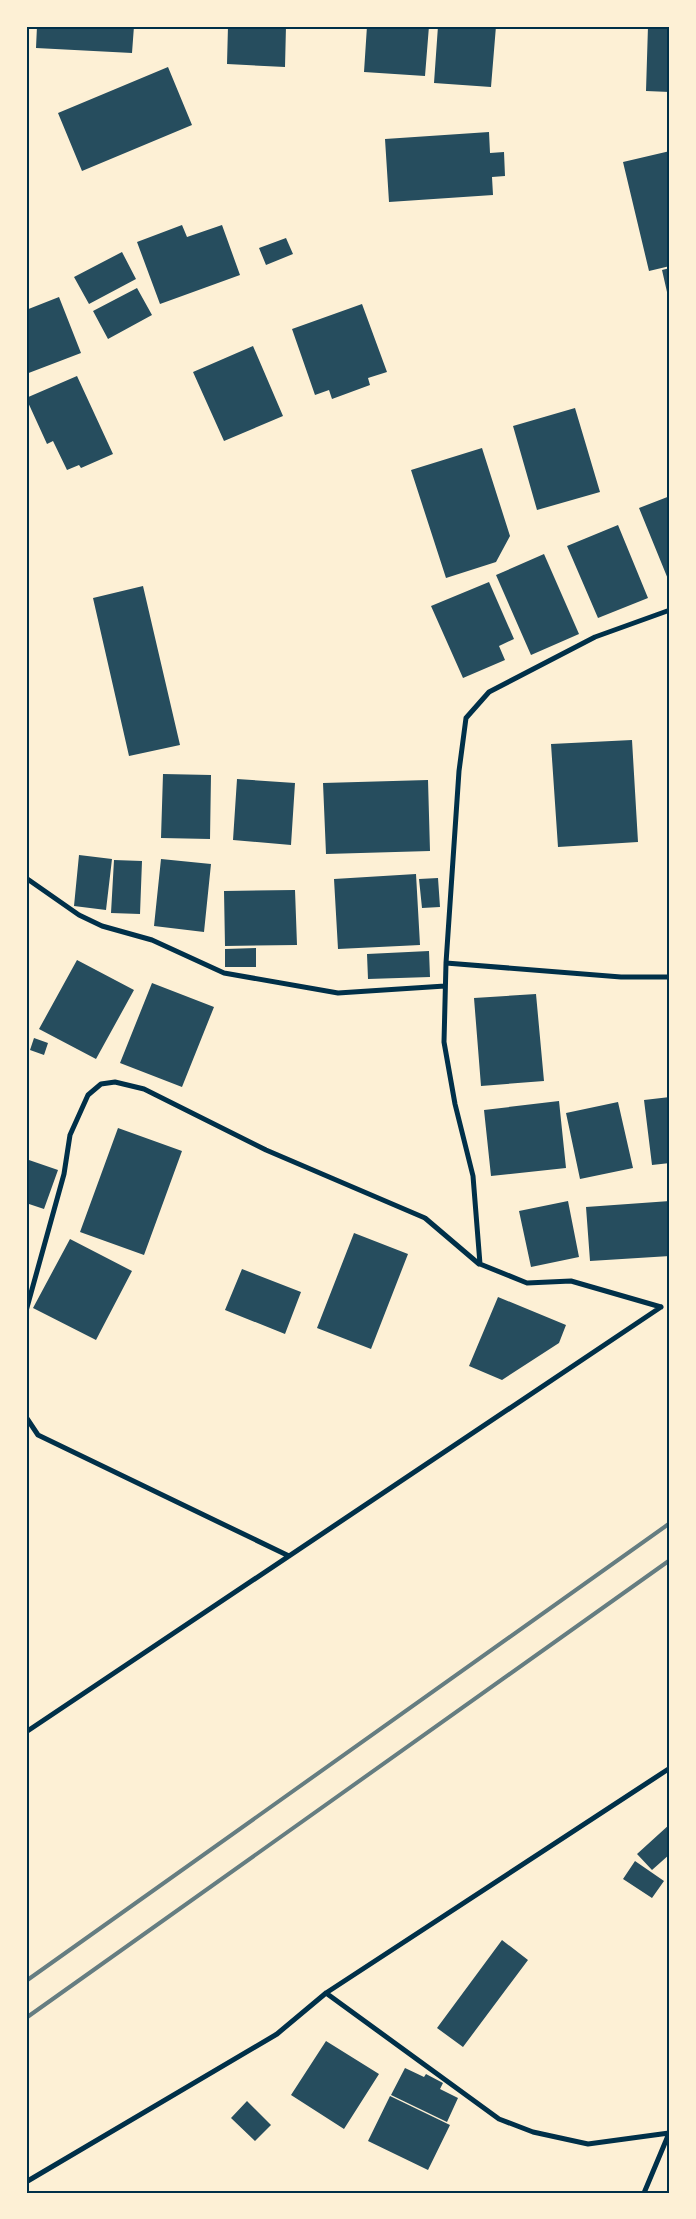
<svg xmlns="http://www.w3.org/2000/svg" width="696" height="2219" viewBox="0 0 696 2219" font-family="'IBM Plex Sans',sans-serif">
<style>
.building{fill:#264d5e}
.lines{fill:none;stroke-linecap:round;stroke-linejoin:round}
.minor{stroke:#003049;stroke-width:5}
.rail{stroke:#657d81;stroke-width:4}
.neatline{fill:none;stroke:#003049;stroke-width:2}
</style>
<rect width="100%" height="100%" fill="#fdf0d5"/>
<path class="building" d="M37 26H134L132 53 36 48Z
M228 26H286L285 67 227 64Z
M367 26H429L425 76 364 72Z
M438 26H496L491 87 434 83Z
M648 26H670V92L646 91Z
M168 67 192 125 82 171 58 113Z
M489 132 490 153 504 152 505 176 492 177 493 195 389 202 385 139Z
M670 151V266L649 271 623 162Z
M182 225 187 237 222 225 240 275 160 304 137 242Z
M286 238 293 254 266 265 259 248Z
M122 252 136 279 89 304 74 277Z
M670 268V291L667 292 662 270Z
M137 288 152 315 108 339 93 311Z
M59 297 81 353 26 374V310Z
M362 304 387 372 368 378 370 385 332 399 329 390 315 395 292 329Z
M253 346 283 416 224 441 193 372Z
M77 376 113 454 81 468 79 465 67 470 53 441 47 444 26 398Z
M575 408 600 492 537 510 513 426Z
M482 448 510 536 496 562 446 578 411 470Z
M670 496V584L639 508Z
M618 525 648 598 598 618 567 546Z
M544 554 579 634 531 655 496 575Z
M489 582 514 639 499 646 505 660 463 678 431 606Z
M143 586 180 745 129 756 93 598Z
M632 740 638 842 558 847 551 744Z
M163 774 211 775 210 839 161 838Z
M237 779 295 783 291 845 233 840Z
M428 780 430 851 326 854 323 783Z
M79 855 112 859 106 910 74 906Z
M161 859 211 864 204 932 154 926Z
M114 860 142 861 140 914 111 913Z
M416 874 420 945 338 949 334 879Z
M438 878 440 907 422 908 419 879Z
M295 890 297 945 225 946 224 891Z
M256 948V967H225V949Z
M429 951 430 977 368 979 367 954Z
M77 960 134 990 96 1059 39 1029Z
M152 983 214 1007 182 1087 120 1063Z
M536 994 544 1081 481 1086 474 998Z
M34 1038 48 1043 44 1055 30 1050Z
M670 1097V1163L652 1165 644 1100Z
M559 1101 566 1168 491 1176 484 1110Z
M618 1102 633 1168 580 1179 566 1113Z
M118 1128 182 1151 144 1255 80 1232Z
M26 1159 58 1170 44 1209 26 1203Z
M568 1201 579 1257 531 1267 519 1211Z
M670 1201V1256L590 1261 586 1207Z
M354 1233 408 1254 371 1349 317 1328Z
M70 1239 132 1271 96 1340 33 1308Z
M242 1269 301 1292 285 1334 225 1310Z
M498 1297 566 1325 559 1343 502 1380 469 1366Z
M670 1824V1854L652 1870 637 1854Z
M635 1861 664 1881 652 1898 623 1879Z
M502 1940 528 1960 463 2047 437 2028Z
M326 2041 379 2074 344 2129 291 2095Z
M405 2068 424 2077 426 2074 443 2083 440 2089 458 2098 447 2122 391 2095Z
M390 2096 450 2125 428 2170 368 2141Z
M247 2101 271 2125 255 2141 231 2118Z"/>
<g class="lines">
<path class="minor" d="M26 878 79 915 102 926 152 940 224 973 338 993 445 986
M446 963 621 977H670
M661 1307 571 1281 527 1283 480 1264 473 1176 455 1104 444 1042 446 963 459 771 466 718 489 692 595 637 670 610
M26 1311 64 1174 70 1135 88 1095 101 1084 115 1082 144 1089 266 1150 425 1218 479 1264
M26 1417 38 1435 289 1556
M26 1732 661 1307
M326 1993 499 2119 533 2132 588 2144 669 2133
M26 2182 277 2034 326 1993 670 1768
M644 2193 670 2131"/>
<path class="rail" d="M26 1981 670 1523
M26 2018 670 1560"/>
</g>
<rect width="696" height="2219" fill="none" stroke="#fdf0d5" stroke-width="55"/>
<rect x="28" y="28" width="640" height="2164" class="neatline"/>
</svg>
